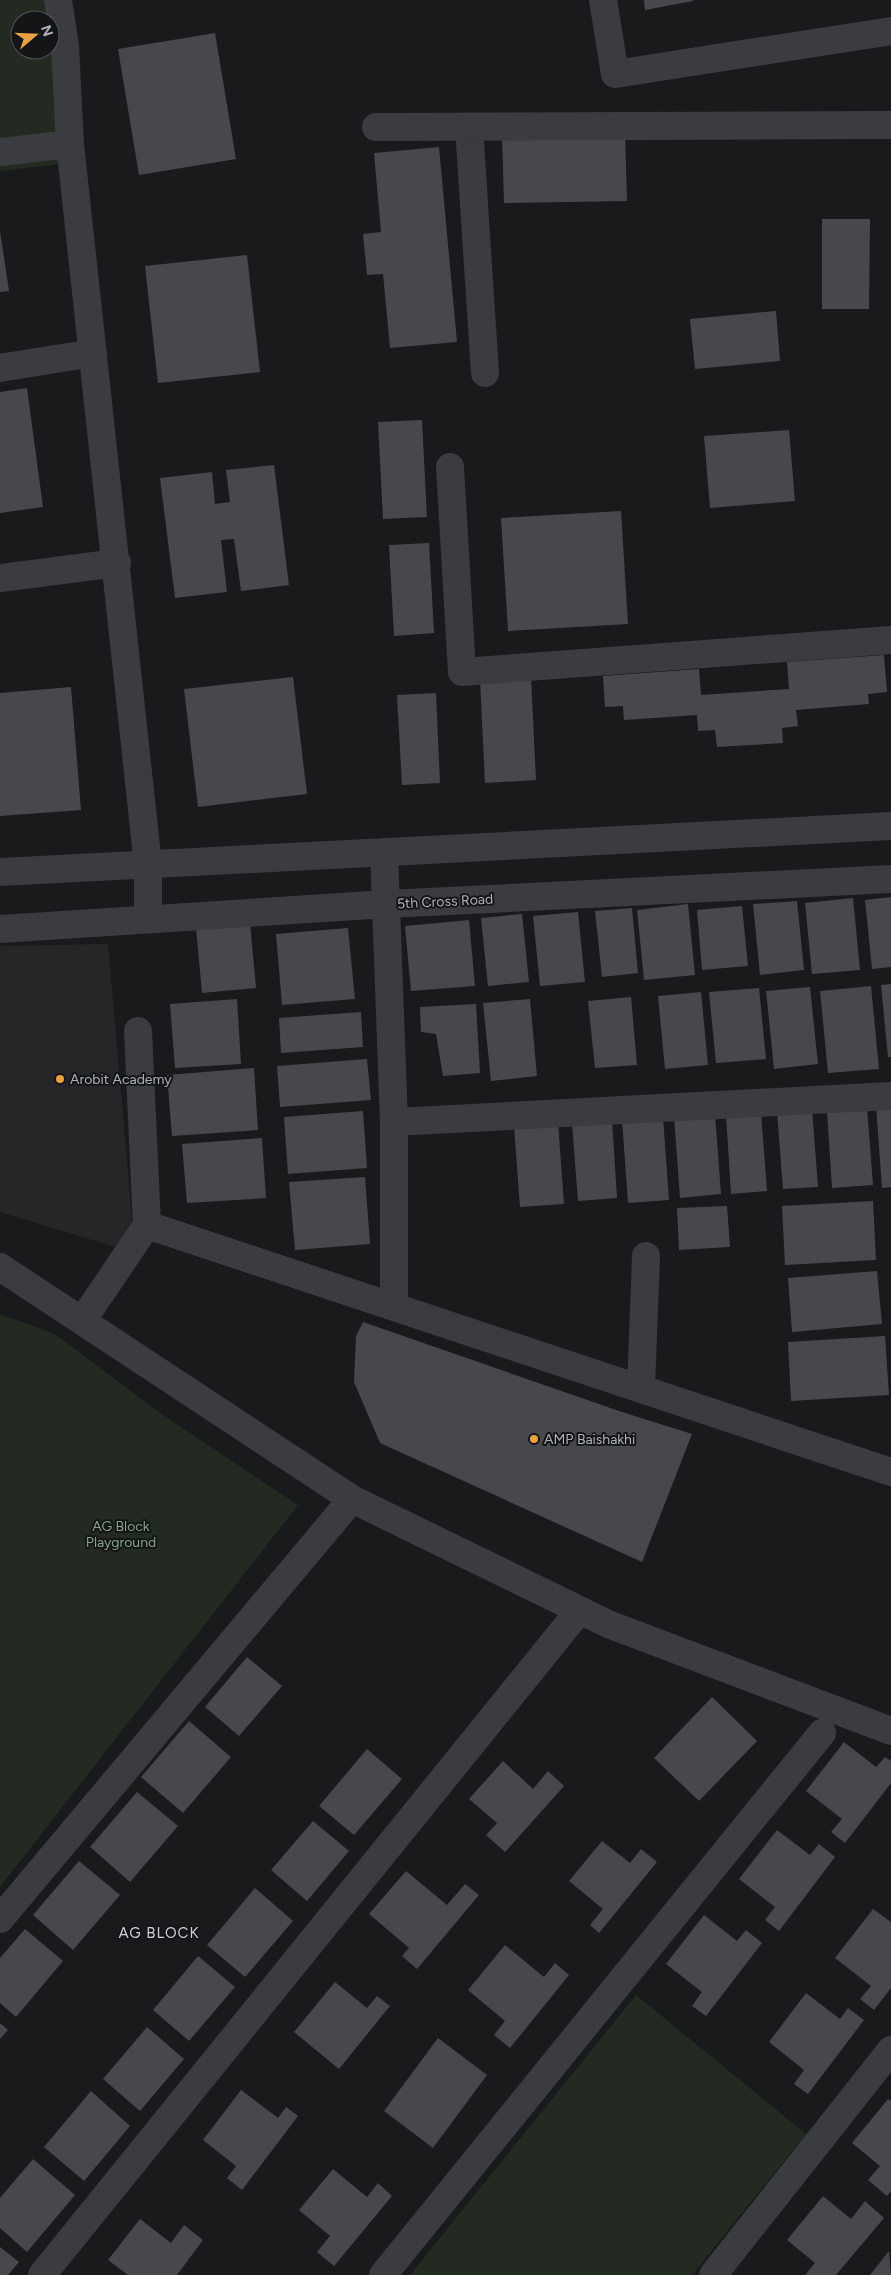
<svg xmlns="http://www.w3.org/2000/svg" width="891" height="2275" viewBox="0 0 891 2275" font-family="Figtree,sans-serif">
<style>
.built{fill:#262629}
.green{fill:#222a22;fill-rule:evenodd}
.building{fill:#47484c}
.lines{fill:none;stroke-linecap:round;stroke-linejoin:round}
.minor{stroke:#3b3c40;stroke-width:28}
.poi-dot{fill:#eaa143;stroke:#141517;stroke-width:2}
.labels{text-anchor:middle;stroke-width:4;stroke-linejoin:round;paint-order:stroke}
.street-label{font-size:14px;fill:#adb2ba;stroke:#141517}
.poi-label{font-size:14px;fill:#adb2ba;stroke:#141517;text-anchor:start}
.park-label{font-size:14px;fill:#86a485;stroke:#141517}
.neighbourhood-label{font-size:15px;letter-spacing:1px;fill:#cdd1d7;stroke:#141517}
</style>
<rect width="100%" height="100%" fill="#191a1c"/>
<path class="built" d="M108 944 135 1253 0 1212V946Z"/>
<path class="green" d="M0 0H49L70 163 0 171ZM20 20H50V50H20Z
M0 1314 55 1334 157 1411 298 1505 0 1887Z
M636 1995 806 2134 692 2275H410Z"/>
<path class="building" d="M644 0H693V1L645 10Z
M215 33 236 159 139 175 118 49Z
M625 131 627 201 504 203 502 133Z
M439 147 457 342 390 348 383 274 367 275 363 234 381 232 374 153Z
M822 219H870L869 309H822Z
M0 231 9 291 0 292Z
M247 255 260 372 158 383 145 266Z
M776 311 780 361 695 369 690 319Z
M27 388 43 507 0 513V392Z
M422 420 427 517 383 519 378 422Z
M789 430 795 501 710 508 704 436Z
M274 465 289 585 241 591 234 539 221 540 227 592 175 598 160 478 212 472 215 504 230 502 226 470Z
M621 511 628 624 508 631 501 518Z
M429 543 434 633 394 636 389 545Z
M884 655 887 692 868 694 869 704 796 710 798 726 782 728 783 743 717 747 715 730 698 731 697 715 624 720 623 706 605 707 603 676 699 669 701 695 789 689 787 662Z
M293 677 307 794 198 807 184 689Z
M531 677 536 780 485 783 480 680Z
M71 687 81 810 0 816V693Z
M436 693 440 783 402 785 397 695Z
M891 897V967L872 969 865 900Z
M853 898 860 970 812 974 805 903Z
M797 901 804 970 760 975 753 904Z
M688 904 695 975 644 980 637 910Z
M742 906 748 966 702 970 697 910Z
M632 908 638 973 602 977 595 911Z
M578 912 585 982 540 986 533 916Z
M522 914 529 982 488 986 481 918Z
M469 920 475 986 411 991 405 926Z
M250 923 256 988 202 993 196 928Z
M348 928 355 999 282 1005 276 934Z
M891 984V1057H888L881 985Z
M871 986 879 1069 828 1073 820 991Z
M810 987 818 1064 774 1069 766 991Z
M759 988 766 1059 716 1063 709 992Z
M701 992 708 1065 665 1069 658 996Z
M631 997 637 1065 595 1068 588 1001Z
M237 999 241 1064 175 1068 170 1004Z
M530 999 537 1076 491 1081 483 1003Z
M476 1004 480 1073 443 1076 436 1034 421 1032 420 1007Z
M361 1012 363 1047 281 1053 279 1018Z
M367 1059 371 1100 280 1107 277 1066Z
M254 1068 258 1130 172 1136 167 1075Z
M891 1104V1187L882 1188 876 1105Z
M867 1108 873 1185 832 1188 827 1111Z
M812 1109 818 1187 783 1189 777 1112Z
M363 1111 367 1168 288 1174 284 1117Z
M761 1112 767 1191 731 1194 726 1115Z
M715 1114 721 1194 680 1198 674 1116Z
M663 1117 669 1200 628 1203 622 1120Z
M612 1120 617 1198 578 1201 572 1123Z
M558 1122 564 1204 520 1207 514 1126Z
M262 1138 266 1198 187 1203 182 1144Z
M365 1177 370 1244 295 1250 289 1182Z
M873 1201 876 1260 785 1265 782 1206Z
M727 1206 730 1247 679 1250 677 1208Z
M877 1271 882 1324 792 1332 788 1278Z
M363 1322 622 1412 692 1434 642 1562 380 1443 354 1382 356 1336Z
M885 1336 889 1395 791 1401 788 1342Z
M247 1657 282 1686 239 1736 205 1707Z
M712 1697 757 1741 699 1801 654 1758Z
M189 1721 231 1757 183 1813 141 1777Z
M844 1742 876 1767 885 1757 891 1761V1783L845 1843 831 1832 842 1819 806 1791Z
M367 1749 402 1779 354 1835 319 1806Z
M503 1761 533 1789 548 1771 564 1786 505 1852 486 1835 497 1823 469 1799Z
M137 1792 178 1826 130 1882 90 1847Z
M313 1821 349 1851 307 1901 271 1870Z
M777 1830 810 1855 819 1844 835 1857 779 1931 765 1920 775 1907 739 1879Z
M602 1841 630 1863 641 1849 657 1862 599 1933 590 1925 603 1909 569 1881Z
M79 1861 120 1895 73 1950 33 1915Z
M406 1871 447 1905 465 1884 479 1895 417 1969 402 1956 409 1948 369 1914Z
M255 1888 293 1921 245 1977 207 1945Z
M873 1909 891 1922V1988L874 2010 860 1999 871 1986 835 1958Z
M704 1915 737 1941 746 1930 762 1943 706 2016 692 2006 702 1992 666 1964Z
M25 1929 63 1961 16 2017 0 2003V1958Z
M505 1945 544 1977 555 1963 569 1975 510 2048 494 2035 505 2021 468 1990Z
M198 1956 235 1987 189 2041 153 2010Z
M335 1982 367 2008 377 1996 390 2006 339 2069 294 2032Z
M806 1993 840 2019 848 2008 864 2020 808 2094 794 2084 804 2070 769 2042Z
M0 2023 8 2030 0 2039Z
M147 2027 184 2059 140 2111 103 2079Z
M438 2038 487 2075 433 2148 384 2111Z
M241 2090 278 2118 286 2107 298 2116 242 2190 227 2178 236 2166 203 2140Z
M91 2091 130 2126 84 2181 44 2147Z
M888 2099 891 2101V2191L887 2196 868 2180 880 2166 852 2143Z
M33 2159 75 2195 27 2252 0 2228V2198Z
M333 2169 367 2197 378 2183 392 2196 334 2266 317 2252 330 2236 299 2210Z
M823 2196 851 2219 865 2201 884 2218 836 2275H805L815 2263 787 2240Z
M140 2219 171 2243 184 2225 203 2240 177 2275H128L108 2260Z
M0 2247 19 2262 8 2275H0Z
M889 2251 891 2275H870Z"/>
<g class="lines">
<path class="minor" d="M58 0 65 46 70 144 148 865V919
M603 0 615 74 891 31
M376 127 891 125
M469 127 485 373
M0 152 70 144
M0 368 93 353
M450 467 462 672 891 640
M0 578 117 563
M384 852 394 1122V1305
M0 872 891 826
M0 929 387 904 891 879
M138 1031 147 1225 891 1472
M394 1122 891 1096
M0 1267 352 1499 608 1624 891 1731
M82 1321 147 1225
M641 1388 646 1256
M0 1919 352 1499
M42 2275 579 1611
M383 2275 822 1733
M713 2275 891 2050"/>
</g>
<g class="poi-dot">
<circle cx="60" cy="1079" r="5"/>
<circle cx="534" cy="1439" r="5"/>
</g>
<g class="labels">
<g class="street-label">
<text transform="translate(445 901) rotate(-3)" y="5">5th Cross Road</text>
</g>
<g class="poi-label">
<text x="70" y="1084">Arobit Academy</text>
<text x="544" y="1444">AMP Baishakhi</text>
</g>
<g class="park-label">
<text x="121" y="1531">AG Block<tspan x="121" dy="16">Playground</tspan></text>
</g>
<g class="neighbourhood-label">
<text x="159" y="1938">AG BLOCK</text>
</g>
</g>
<g transform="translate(35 35) rotate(71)"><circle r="24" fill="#141517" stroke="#515458"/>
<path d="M0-4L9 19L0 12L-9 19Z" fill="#eaa143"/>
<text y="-8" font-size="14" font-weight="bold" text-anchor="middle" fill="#adb2ba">N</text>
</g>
</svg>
